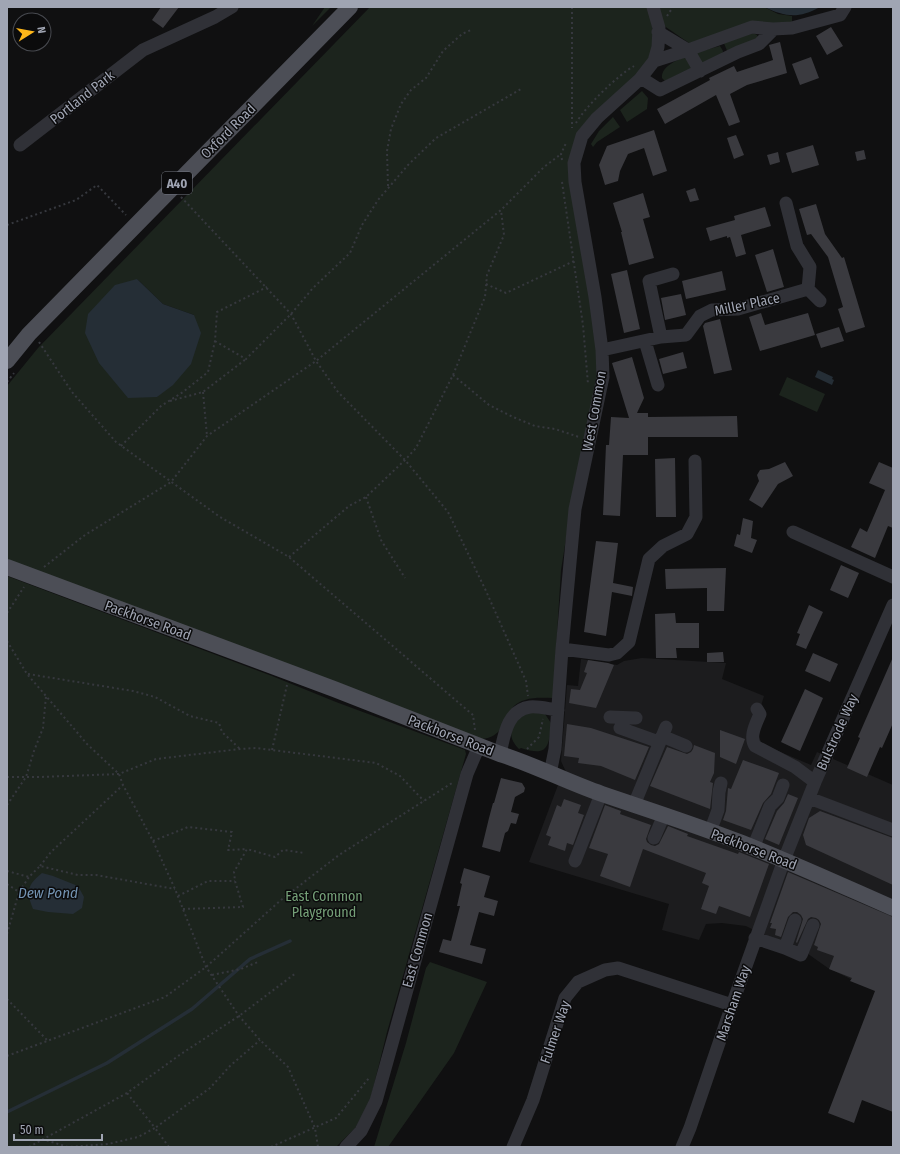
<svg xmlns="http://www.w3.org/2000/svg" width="900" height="1154" viewBox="0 0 900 1154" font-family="'Fira Sans Condensed',sans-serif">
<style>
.built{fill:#1c1c1e}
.green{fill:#1c241d;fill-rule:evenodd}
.water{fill:#252e36}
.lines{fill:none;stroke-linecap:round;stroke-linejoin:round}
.stream{stroke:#252e36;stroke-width:3.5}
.building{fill:#3a3a3f}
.path{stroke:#36383e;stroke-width:2;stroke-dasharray:2 3;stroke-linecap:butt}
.minor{stroke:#303137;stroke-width:13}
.major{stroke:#4c4e56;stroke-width:16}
.labels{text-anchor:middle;stroke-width:3;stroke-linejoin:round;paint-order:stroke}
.shield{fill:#0b0b0c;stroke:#737781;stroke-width:1}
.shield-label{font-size:13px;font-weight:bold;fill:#a0a5b3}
.street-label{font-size:14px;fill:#a0a5b3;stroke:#0b0b0c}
.park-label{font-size:14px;fill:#75a078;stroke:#0b0b0c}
.water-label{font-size:15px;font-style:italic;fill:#7393b2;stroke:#0b0b0c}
</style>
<rect width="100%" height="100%" fill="#101011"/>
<path class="built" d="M642 658 726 663 722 679 764 696 761 706 759 737 762 744 811 765 817 752 893 785V932L869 988 828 968 801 949 762 934 746 926 722 923 706 924 699 940 662 930 669 904 529 862 558 785 571 783 561 761 567 685 578 686 581 659 617 665 624 661Z"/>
<path class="green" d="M325 7H331L312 26Z
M370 7H648C650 18 654 29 653 40 651 68 628 87 610 105 598 118 586 131 574 143L595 311 598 373 571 508 561 570 553 698C544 698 534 697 525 700 500 707 510 737 482 739L7 560V386L38 348ZM137 279 163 304 194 315 157 397Z
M659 7H764L778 14 792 16V22L689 43 663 25Z
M753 33 757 35 758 38 728 53 723 41Z
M720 46 723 51 722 55 704 66 694 53Z
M686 57 694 67 665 81 662 78C661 67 676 60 686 57Z
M642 91 648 98 647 109 627 122 620 110Z
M613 117 620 127 597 142 593 147 591 144 599 131Z
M787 377 825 394 817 412 779 395Z
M7 576 272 676 336 702 465 750 466 754 387 1032 370 1101 356 1127 336 1147H7Z
M527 712 545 714 551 723C549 747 548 757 521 748L519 749C504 734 513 723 527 712Z
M430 962 487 982 454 1053 388 1147H374L406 1043 426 968Z"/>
<path class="water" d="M764 7H820C798 19 786 17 764 7Z
M137 279 163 304 194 315 201 333 191 364 173 385 157 397 128 398 99 363 85 333 88 314 115 285Z
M818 370 833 377 832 379 834 380 832 385 815 377Z
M42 873 53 876 78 886 84 897 82 908 73 914 48 912 33 909C26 892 27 885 42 873Z"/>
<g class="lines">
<path class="stream" d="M7 1112 107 1063 192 1009 250 959 290 941"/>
</g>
<path class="building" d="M161 7H179L163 28 152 20Z
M831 27 843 46 827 55 816 36Z
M780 42 787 73 747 85 730 94 740 122 729 126 716 95 665 124 657 109 710 80 709 78 734 66 737 72 773 60 769 45Z
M811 57 819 78 800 85 792 64Z
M654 130 667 171 653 176 644 148 628 154 620 171 618 181 605 185 599 165 607 146Z
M736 135 744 155 734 159 727 138Z
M813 145 819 165 792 173 786 153Z
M864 150 866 159 857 161 855 152Z
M778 152 780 162 770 165 767 155Z
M695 188 699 200 690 202 686 191Z
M643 193 650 217 643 219 654 258 629 265 621 232H622L613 203Z
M816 204 825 234 842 258 844 257 865 327 846 333 838 309 843 307 828 257 811 234 807 235 799 209Z
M765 207 771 226 741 235 746 254 736 257 730 237 727 238V236L710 241 706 228 735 220 734 216Z
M773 249 784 287 767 292 755 255Z
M627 270 640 329 624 333 611 274Z
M722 271 726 290 686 299 682 281Z
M681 294 686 315 665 320 661 298Z
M761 313 765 325 808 313 815 335 760 351 749 317Z
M720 319 732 370 714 374 703 326 705 323Z
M839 327 844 341 821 348 816 334Z
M683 352 687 368 663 374 659 359Z
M632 357 644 398 637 413H648V417L737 416 738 437H648V455H623L620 516 603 515 606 445H609L611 417 629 418 612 363Z
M675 458 676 517H656L655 459Z
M785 462 793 476 778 484 762 508 749 500 759 481 757 475 760 470 769 469Z
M879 462 893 468V528L888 526 875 558 851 547 860 528 867 532 885 490 869 483Z
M743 518 753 521 751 538 757 540 752 553 734 546 737 534 740 535Z
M596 541 618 543 613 583 633 587 632 596 612 592 606 636 584 632Z
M841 565 859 573 848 598 830 590Z
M726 568 724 611H707V588L666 589 665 569Z
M809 605 823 612 806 649 796 645 800 634 797 633Z
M675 613 676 623H699V648H676L677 658H656L655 614Z
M723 652 724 662H707V653Z
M813 653 838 664 830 682 805 671Z
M893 657V723L882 748 880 747 867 777 847 768 860 738 858 737Z
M588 660 608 663 614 665 596 708 569 703 571 689 580 690 587 673 584 672Z
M805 689 823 698 800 751 781 742Z
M567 724 591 728 649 747 635 780 601 766 578 763 579 758 564 756Z
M720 730 745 739 736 764 720 757Z
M694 745 715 753 714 773 710 782 713 783 710 809 650 786 667 747 687 754 691 752 693 749Z
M743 760 779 773 771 794 763 803 751 830 723 820 726 811 728 788 731 789Z
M501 778 522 783 525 788 524 792 515 797 511 812 519 814 516 824 511 823 508 831 505 833 500 852 482 847 489 818 493 803H494Z
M788 794 798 798 779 845 765 839 777 811 784 803Z
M564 799 581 805 578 813 584 815 573 845 567 843 565 851 548 845 551 837 546 835 557 805 561 807Z
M605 805 621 811 620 814 651 825 646 839 647 842 651 845 655 846 659 844 668 826 688 834 687 836 738 854 739 852 769 864 750 917 719 906 716 914 701 909 709 886 702 883 706 873 643 849 630 887 600 876 608 854 589 848Z
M820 811 893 838V885L806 845 803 835 809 818Z
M464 868 490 876 484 897 498 901 494 916 479 912 470 945 486 949 482 964 439 952 443 939 451 941 460 906H457L462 884 460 883Z
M788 872 893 917V1112L862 1100 854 1123 828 1113 875 991 850 981 852 978 829 969 834 956 817 950 818 947 814 945 821 924 819 920 816 918 811 917 808 919 797 943 796 942 803 919 801 915 797 912H793L788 917 781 937 775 935 776 929 770 928 772 923H770Z"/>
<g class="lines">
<path class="path" d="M572 7V128
M667 16 673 7
M576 123C585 107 618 75 634 66
M562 160 561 154 566 143
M562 182 583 325 588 384
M388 186 387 151 391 129 401 104 411 90 426 78 443 51 462 34 471 30
M181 197 291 314 316 361 338 392 405 460 448 512 486 591 526 681 528 696
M7 225 76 200 97 185 126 215
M486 284 506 293 574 261
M215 341 246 359 291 314 313 288 350 253 362 225 378 200 408 165 436 138 521 89
M39 342 72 392 116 442 220 517 289 557 473 715 475 730
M453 375 489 405 513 417 535 426 555 429 579 437
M7 382 14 373
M203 392 207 436
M170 401 203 392 246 359
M121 446 161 406 183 392 208 372 215 341 217 312 267 287
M366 497 381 540 405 578
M289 557 349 506 366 497 405 460 416 448 453 375 485 297 487 275 504 235 501 210
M44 567 85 535 171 482 207 436 316 361 501 210 544 167 561 154
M7 613 24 587
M7 641 27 674 46 696 87 744 119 774 123 785 153 841 175 889 206 967 239 1016 260 1040 288 1067 315 1128 318 1147
M28 674 133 691 155 697 190 716 219 723 222 732 240 749
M527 749 539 737 543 719
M272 750 287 685
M7 777H40L119 774 156 759 240 749 256 748 376 763 400 776 424 801
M7 805 26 777 34 751 43 728 46 696
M153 841 188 827 232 832 228 850 247 849
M40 866 51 852 123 785
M7 871 29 877 40 866 78 875H96L175 889
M7 884 19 892 29 877
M178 896 208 881H235
M183 909 243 907 235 881 234 872 247 849 275 857 283 850 305 853
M7 934 19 892
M212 975 241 969 258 962
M7 999 47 1040
M7 1056 165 997 206 967 281 900 339 855 452 783
M42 1139 68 1147 108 1144 138 1137 155 1128 127 1093
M29 1147 127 1093 181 1054 239 1016 296 973
M169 1147 155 1128 210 1088 230 1066 260 1040
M271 1147 336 1118 369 1078"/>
<path class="minor" d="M658 32 688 50 752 27 773 29 792 28 840 15 845 7
M654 61 688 50 700 71
M641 78 660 90 738 52 759 44 774 29
M20 145 143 50 215 17 232 7
M808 289 820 301
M661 337 649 281 673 274
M645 341 658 385
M602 350 661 337 686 335 700 316 712 310 738 309 808 289 810 267 797 246 786 203
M793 532 893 577
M562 649 609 655 617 653 629 642 649 559 663 546 687 534 696 517 695 461
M757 709 760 714C756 724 749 736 755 746L795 767 815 782
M610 717 636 718
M620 728 659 742
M662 736 686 746
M500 754C504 736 507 710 530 707 538 706 549 709 558 710
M550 774 555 749 562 649 575 509 603 377 602 350 595 297 575 182 574 163 582 136 597 118 640 79 654 61 658 47 659 28 653 7
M809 798 893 830
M634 805 666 727
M710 832 718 810 719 792 721 783
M654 838 664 815
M753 848 770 806 778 798 783 785
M575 861 601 794
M755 938 785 948 801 955 813 925
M785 948 795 920
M346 1147 361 1131 376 1101 467 774 479 746
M513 1147 533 1100 565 998 578 982 605 970 618 968 732 1005
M682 1147 690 1128 732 1005 784 860 815 782 893 605"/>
<path class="major" d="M7 361 29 334 350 7
M7 567 334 689 500 754C535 765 567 782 602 794 649 810 696 825 742 843 793 863 843 886 893 908"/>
</g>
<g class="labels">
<rect class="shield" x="162" y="172" width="30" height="22" rx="3"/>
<g class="shield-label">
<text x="177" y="188">A40</text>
</g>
<g class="street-label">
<text transform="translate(82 97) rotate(-38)" y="5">Portland Park</text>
<text transform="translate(228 131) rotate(-45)" y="5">Oxford Road</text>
<text transform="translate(747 304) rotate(-12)" y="5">Miller Place</text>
<text transform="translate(594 411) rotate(-80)" y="5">West Common</text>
<text transform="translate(148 620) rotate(20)" y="5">Packhorse Road</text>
<text transform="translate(837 732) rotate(-66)" y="5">Bulstrode Way</text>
<text transform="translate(451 735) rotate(21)" y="5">Packhorse Road</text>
<text transform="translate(754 849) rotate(21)" y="5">Packhorse Road</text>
<text transform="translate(417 950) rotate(-74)" y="5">East Common</text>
<text transform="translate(733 1003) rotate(-71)" y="5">Marsham Way</text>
<text transform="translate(555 1032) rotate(-71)" y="5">Fulmer Way</text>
</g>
<g class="park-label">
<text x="324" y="901">East Common<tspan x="324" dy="16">Playground</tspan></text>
</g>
<g class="water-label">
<text x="48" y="898">Dew Pond</text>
</g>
</g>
<rect width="900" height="1154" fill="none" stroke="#a0a5b3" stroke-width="16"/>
<g transform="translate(32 32) rotate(79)"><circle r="19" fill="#0b0b0c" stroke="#47494f"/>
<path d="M0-3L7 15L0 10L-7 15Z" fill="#ffb71a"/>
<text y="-6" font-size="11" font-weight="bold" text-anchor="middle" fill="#a0a5b3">N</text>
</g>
<path d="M14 1134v6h88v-6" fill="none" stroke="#a0a5b3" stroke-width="2"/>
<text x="20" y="1134" font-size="12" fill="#a0a5b3" stroke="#0b0b0c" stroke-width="3" paint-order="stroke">50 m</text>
</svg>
